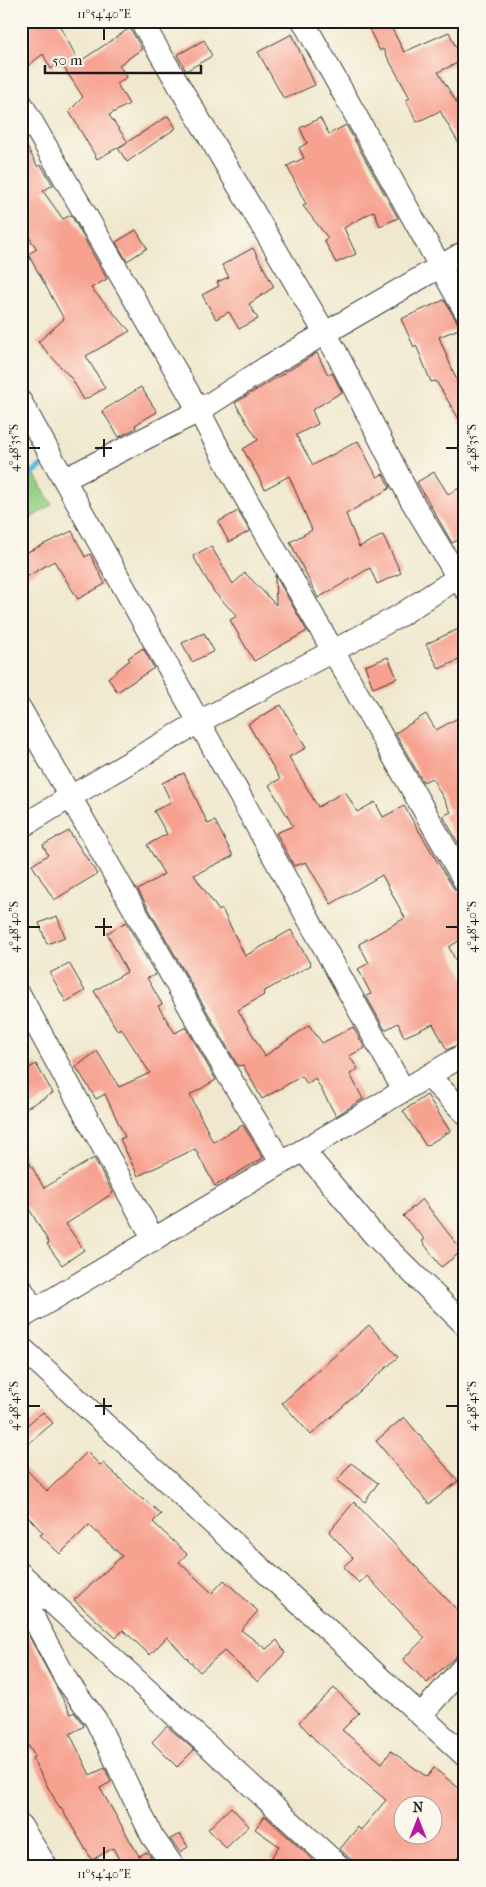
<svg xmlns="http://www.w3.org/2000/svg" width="486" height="1887" viewBox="0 0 486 1887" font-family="'IM FELL French Canon',serif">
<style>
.green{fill:#93cf83;stroke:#587650}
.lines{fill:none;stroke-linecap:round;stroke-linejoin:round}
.stream{stroke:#5dbbdb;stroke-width:6}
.building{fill:#f7a190;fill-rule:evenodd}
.street-casing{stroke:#3c3b37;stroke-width:24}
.street{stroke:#fff;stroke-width:22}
.ticks{fill:none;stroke:#1c1c1c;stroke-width:2}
.neatline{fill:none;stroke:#1c1c1c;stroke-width:2}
.ticks-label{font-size:12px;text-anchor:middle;fill:#1c1c1c}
</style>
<rect width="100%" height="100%" fill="#fbf7ec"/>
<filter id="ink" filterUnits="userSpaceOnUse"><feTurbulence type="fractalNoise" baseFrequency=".02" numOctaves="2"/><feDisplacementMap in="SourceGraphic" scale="10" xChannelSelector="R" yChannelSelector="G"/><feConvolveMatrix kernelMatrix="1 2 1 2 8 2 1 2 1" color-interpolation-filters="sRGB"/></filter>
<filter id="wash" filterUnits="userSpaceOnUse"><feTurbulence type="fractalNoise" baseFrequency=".0096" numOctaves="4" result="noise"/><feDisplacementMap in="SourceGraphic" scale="20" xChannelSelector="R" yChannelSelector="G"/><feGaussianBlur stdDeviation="1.12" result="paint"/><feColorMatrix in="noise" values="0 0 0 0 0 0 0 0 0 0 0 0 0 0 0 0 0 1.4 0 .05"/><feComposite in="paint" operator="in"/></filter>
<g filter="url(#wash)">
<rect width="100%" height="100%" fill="#f0e8ce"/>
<path class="green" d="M21 452 52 504 21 525Z"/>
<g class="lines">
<path class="stream" d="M21 483 41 466"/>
</g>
<g id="blocks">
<path class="building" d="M21 21H57L79 62 130 28 142 49 119 65 127 77 117 84 129 104 109 115 128 142 97 159 69 111 83 97 61 63 51 69 43 54 21 71Z
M365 21H388L404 52 449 32 462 61 438 72 465 116V154L440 111 417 122 406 100 410 98 383 49 380 51Z
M292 34 315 85 284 99 258 52Z
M204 40 212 56 186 71 177 55Z
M168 116 176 128 127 162 118 148Z
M320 118 329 134 346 125 398 218 380 226 374 211 344 228 356 254 336 263 324 240 328 238 303 206 306 204 287 166 304 158 299 148 307 143 300 128Z
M21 136 38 167 41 165 53 185 43 191 63 219 71 215 107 279 91 288 130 331 86 356 105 388 84 400 72 379 38 342 64 319 28 254 37 249 21 226Z
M136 230 147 248 127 261 116 242Z
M253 248 274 287 249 304 258 319 239 329 229 312 216 319 202 295 219 286 217 282 229 277 222 265Z
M444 300 461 328 439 337 457 381 465 377V429L436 381 431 382 416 345 414 347 401 319Z
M317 353 328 375 332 373 342 392 312 410 318 424 296 435 313 465 358 441 377 477 383 474 390 488 346 514 359 547 383 535 401 573 377 584 370 568 318 598 290 542 312 530 289 476 265 489 243 449 258 440 235 403Z
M141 387 157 412 135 425 136 428 119 437 102 411Z
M434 472 448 494 465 485V536L452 543 417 482Z
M238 511 250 531 229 542 218 522Z
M72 531 85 557 90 554 105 584 78 599 54 561 21 580V555Z
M211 546 233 584 245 573 276 605 275 575 307 631 254 661 230 620 237 616 214 592 193 556Z
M465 626V657L439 669 426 644Z
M204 633 214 651 192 662 182 643Z
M143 648 154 668 117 692 108 678 130 660 128 658Z
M388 657 397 678 373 688 365 666Z
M281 705 306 748 289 757 318 807 345 791 357 812 375 802 383 817 404 806 454 889 465 895V937L449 947 465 980V1041L447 1050 433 1024 404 1037 398 1023 385 1030 366 996 371 994 358 969 369 963 359 944 405 918 382 875 331 904 306 862 294 866 278 836 276 833 293 826 269 785 280 779 248 724Z
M426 714 436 730 465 714V855L443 816 451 812 432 778 423 782 395 733Z
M184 773 208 824 215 821 233 856 194 875 219 911 222 909 245 956 291 930 311 965 263 992 264 995 238 1010 265 1056 309 1025 322 1043 353 1027 365 1048 349 1056 358 1069 350 1074 363 1099 336 1116 315 1078 307 1084 302 1076 262 1099 243 1065 238 1066 138 890 164 874 147 845 167 834 154 811 171 802 162 783Z
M69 831 97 874 54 900 32 865 48 855 43 845Z
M57 916 65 937 47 944 39 923Z
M126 922 156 975 147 978 162 1004 158 1006 175 1033 186 1027 216 1080 190 1095 213 1142 243 1125 263 1158 215 1186 195 1149 138 1176 120 1139 125 1137 105 1094 96 1099 76 1067 97 1051 119 1087 150 1073 121 1028 117 1030 94 991 127 972 107 933Z
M69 963 85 991 66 1002 50 973Z
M36 1064 53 1093 21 1111V1073Z
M427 1095 450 1131 426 1146 403 1111Z
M21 1148 44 1188 94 1158 113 1193 66 1224 84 1250 62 1265 47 1244 49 1243 28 1207 21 1210Z
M422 1199 462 1251 441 1267 422 1241 425 1239 403 1216Z
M369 1325 398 1357 311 1435 282 1403Z
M43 1412 53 1423 21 1450V1430Z
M404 1417 458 1481 429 1504 376 1441Z
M87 1452 100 1465 103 1463 143 1500 144 1499 161 1514 153 1522 187 1554 179 1562 212 1593 224 1580 258 1611 241 1630 266 1649 277 1640 285 1653 258 1682 224 1651 200 1672 167 1637 150 1655 123 1630 116 1638 74 1600 122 1556 89 1525 60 1554 40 1535 43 1533 21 1509V1464L47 1491Z
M351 1463 378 1483 365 1502 337 1481Z
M354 1502 465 1618V1648L427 1683 403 1659 425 1638 367 1576 359 1583 343 1567 353 1558 329 1532Z
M21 1621 71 1714 74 1712 84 1726 70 1734 90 1775 105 1768 111 1782 100 1788 139 1856 147 1852 157 1866H120L122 1865 113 1848 92 1860 61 1808 60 1809 32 1758 35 1756 21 1735Z
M334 1688 359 1713 342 1730 382 1763 391 1751 427 1777 434 1768 465 1793V1849L450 1866H358L340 1849 358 1827 361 1830 386 1800 320 1745 299 1722ZM404 1804H434V1834H404Z
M167 1726 194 1750 177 1767 152 1742Z
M231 1807 249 1826 226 1848 208 1829Z
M265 1816 312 1859 305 1866H282L271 1858 279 1846 255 1829Z
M180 1834 188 1847 180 1852 170 1839Z"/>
</g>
</g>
<g filter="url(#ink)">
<use href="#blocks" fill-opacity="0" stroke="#3c3b37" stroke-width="1"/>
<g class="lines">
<g class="street-casing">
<path id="street" d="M141 21 335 350 410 498 465 589
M303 21 465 311
M21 103 199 411 232 474 465 882
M21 402 404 1091
M65 479 199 411 267 367 465 252
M21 710 227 1073 281 1162
M21 827 70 797 199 722 399 616 465 573
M21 997 154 1240
M429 1077 465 1113
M303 1150 374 1235 465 1325
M21 1288 34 1310
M21 1318 465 1054
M21 1347 465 1756
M21 1574 339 1866
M21 1587 37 1625 67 1681 96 1720 152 1836 173 1866
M421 1715 465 1665
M21 1826 46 1866"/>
</g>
<use href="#street" class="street"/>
</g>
</g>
<path class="ticks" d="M104 28V40M104 439V457M28 448H40M95 448H112M446 448H458M104 918V936M28 927H40M95 927H112M446 927H458M104 1398V1415M28 1406H40M95 1406H112M446 1406H458M104 1847V1860"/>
<rect width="486" height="1887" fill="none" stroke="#fbf7ec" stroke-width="55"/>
<g transform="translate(418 1820)"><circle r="24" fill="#fbf7ec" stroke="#a29f99"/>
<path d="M0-4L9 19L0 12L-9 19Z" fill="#b5179e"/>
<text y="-8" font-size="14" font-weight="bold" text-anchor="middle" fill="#1c1c1c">N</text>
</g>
<path d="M45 65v8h156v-8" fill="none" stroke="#1c1c1c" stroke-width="2.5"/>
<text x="52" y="65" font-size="15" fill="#1c1c1c" stroke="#fbf7ec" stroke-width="4" paint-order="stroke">50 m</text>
<rect x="28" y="28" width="430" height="1832" class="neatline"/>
<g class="ticks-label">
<text x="104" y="18">11°54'40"E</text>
<text transform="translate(14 448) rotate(-90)" y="4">4°48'35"S</text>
<text transform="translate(472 448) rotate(-90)" y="4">4°48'35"S</text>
<text transform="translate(14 927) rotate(-90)" y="4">4°48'40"S</text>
<text transform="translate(472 927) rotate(-90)" y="4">4°48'40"S</text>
<text transform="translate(14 1406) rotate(-90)" y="4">4°48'45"S</text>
<text transform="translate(472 1406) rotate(-90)" y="4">4°48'45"S</text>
<text x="104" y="1878">11°54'40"E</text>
</g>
</svg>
